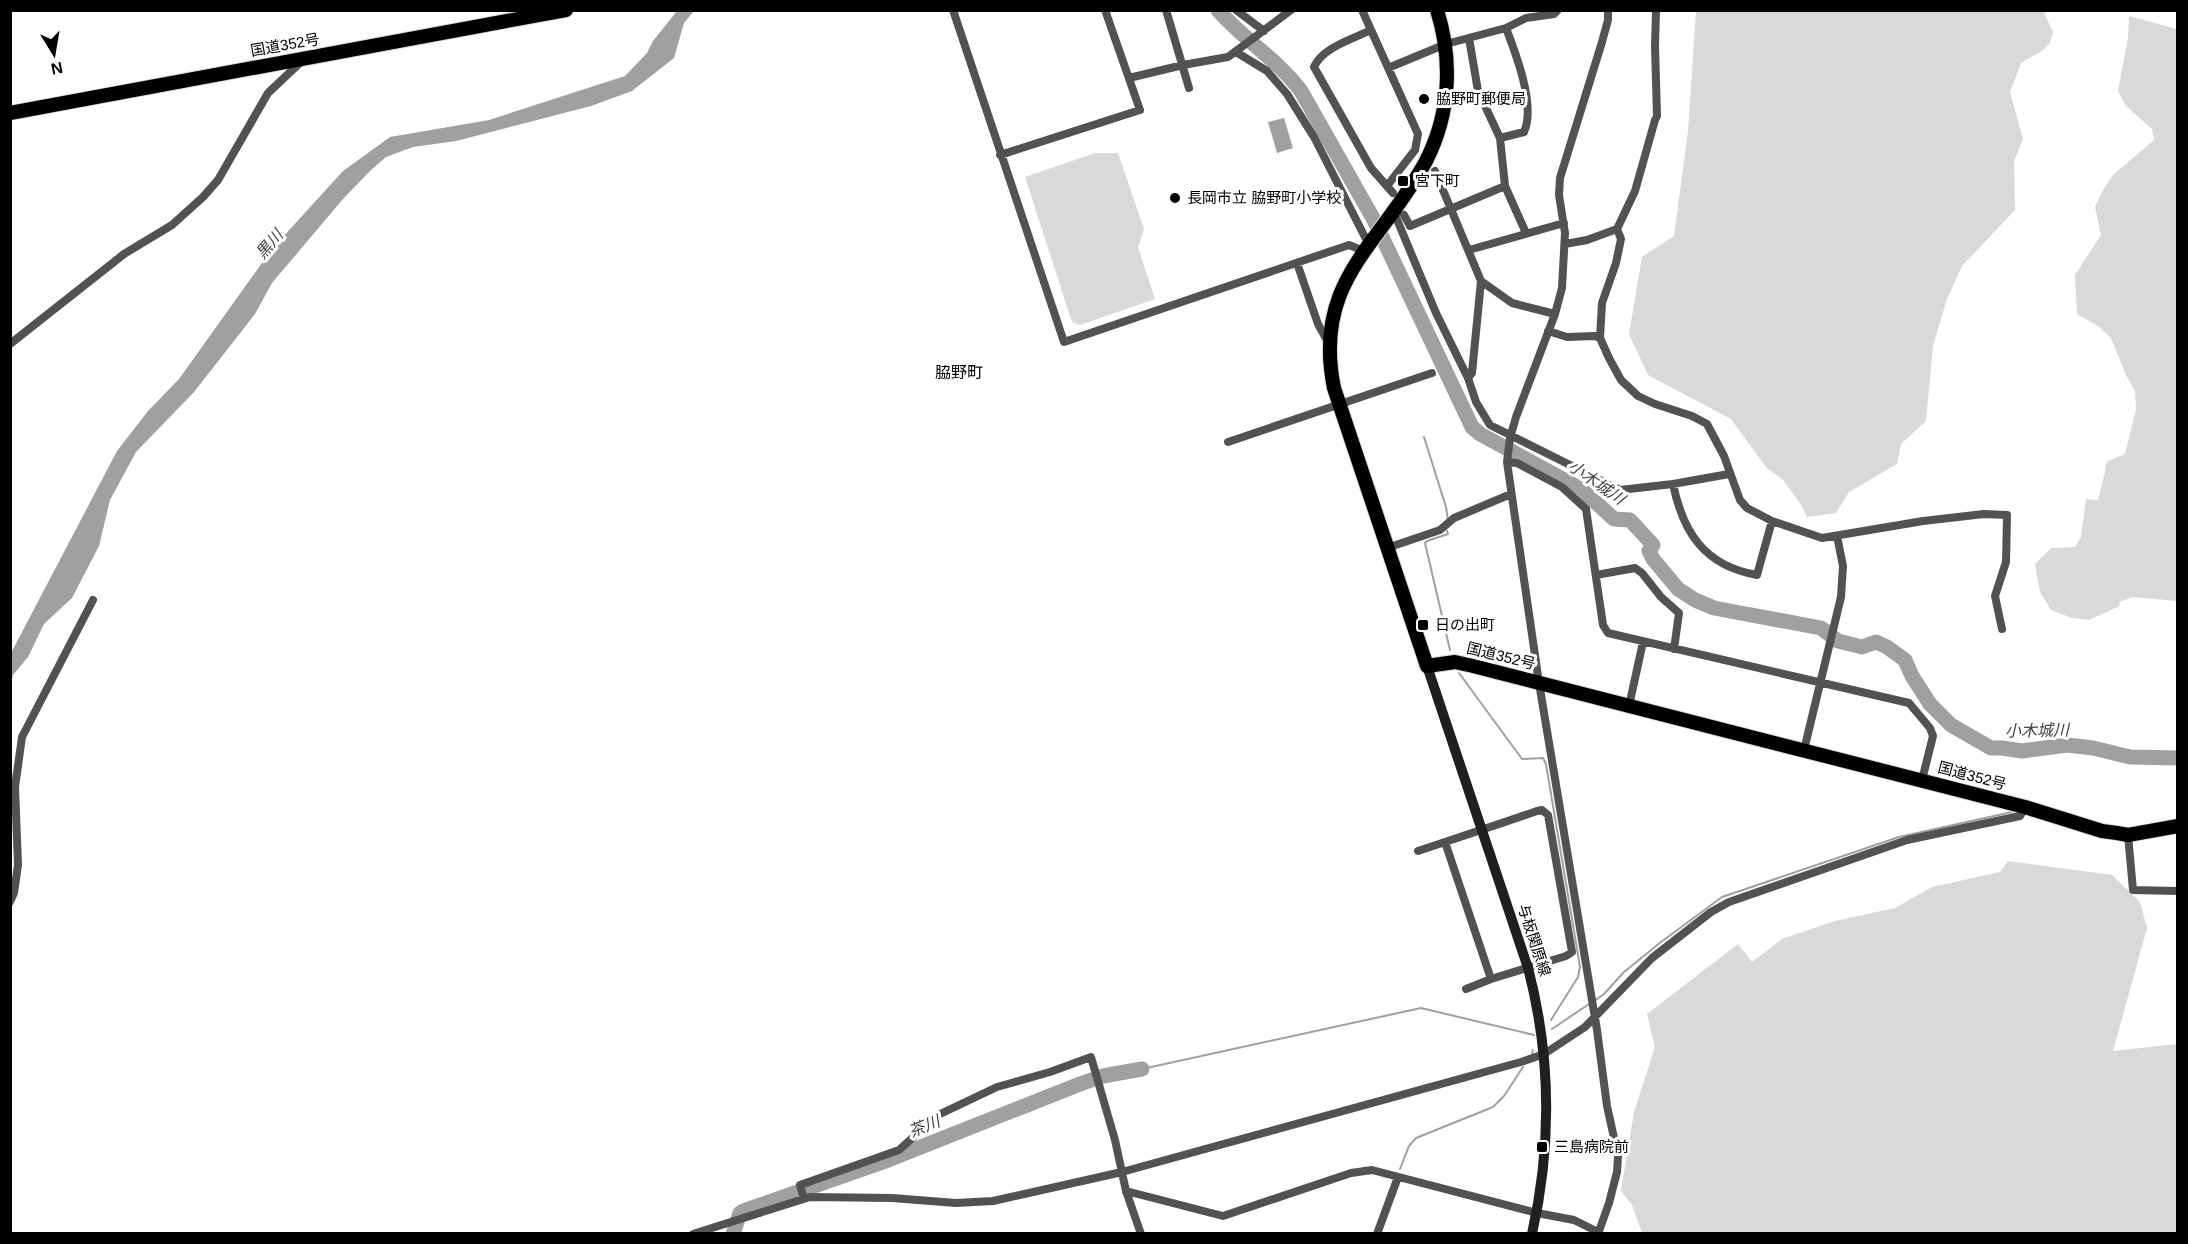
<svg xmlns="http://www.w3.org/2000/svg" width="2188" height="1244" viewBox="0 0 2188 1244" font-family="Helvetica,'Noto Sans JP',sans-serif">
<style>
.green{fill:#d9d9d9}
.water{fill:#a0a0a0}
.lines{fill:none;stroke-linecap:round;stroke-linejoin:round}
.stream{stroke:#a0a0a0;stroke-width:2}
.river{stroke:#a0a0a0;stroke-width:15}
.highway-casing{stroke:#dbdbdb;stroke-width:16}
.street{stroke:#525252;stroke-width:8}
.secondary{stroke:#1f1f1f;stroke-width:10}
.highway{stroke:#000;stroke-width:14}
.poi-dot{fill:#000;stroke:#fff;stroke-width:2}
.labels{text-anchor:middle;stroke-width:6;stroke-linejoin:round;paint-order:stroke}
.street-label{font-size:15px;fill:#000;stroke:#fff}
.poi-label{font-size:15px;fill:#000;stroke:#fff;text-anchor:start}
.water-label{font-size:16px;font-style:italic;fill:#414141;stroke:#fff}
.neighbourhood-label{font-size:16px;fill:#000;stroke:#fff}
</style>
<rect width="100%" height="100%" fill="#fff"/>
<path class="green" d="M1696 11H2046L2045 15 2053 32 2050 43 2042 51 2021 63 2010 92 2023 139 2014 161 2015 210 1962 266 1947 299 1933 346 1926 421 1901 444 1897 464 1849 492 1836 513 1807 517 1801 505 1783 480 1766 467 1731 419 1648 375 1629 334 1642 257 1674 236 1688 131Z
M2129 16 2177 29V601L2133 597 2119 602 2120 606 2089 620 2072 618 2051 610 2040 592 2035 564 2051 548 2075 547 2081 537 2086 499 2098 500 2105 472 2106 462 2125 454 2136 410 2135 391 2126 375 2111 338 2098 326 2077 314 2075 275 2101 235 2095 207 2102 192 2113 175 2154 140 2152 129 2126 106 2118 91 2128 38Z
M1095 153H1118L1144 229 1138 247 1155 299 1080 325 1072 322 1025 177Z
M2008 861 2112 875 2140 902 2147 928 2113 1051 2177 1044V1233H1642L1632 1205 1621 1191 1634 1112 1655 1047 1647 1014 1738 944 1752 962 1782 939 1835 921 1895 908 1932 887 2000 872Z"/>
<path class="water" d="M677 11H694L684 23 674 58 632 91 591 106 456 141 413 147 386 157 371 170 343 199 272 283 255 314 194 392 136 452 110 500 99 546 72 598 44 624 28 657 13 675 11 682V653L117 451 148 411 179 379 272 249 343 171 390 137 489 120 625 76 647 53 653 41Z
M1284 118 1293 148 1277 153 1268 122Z"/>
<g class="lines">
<path class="stream" d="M1424 437 1446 507 1448 520
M1447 531 1448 534 1427 541 1425 543 1450 650
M1459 673 1522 759 1543 758 1546 764 1580 967 1578 977 1551 1020
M1594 1001 1604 994 1624 972 1661 942 1722 897 1899 837 2012 812
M1552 1029 1589 1004
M1532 1054 1533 1050
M1142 1069 1421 1008 1534 1035
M1400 1169 1409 1146 1416 1138 1493 1107 1504 1096 1523 1067"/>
<path class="river" d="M1218 10C1244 40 1278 60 1301 91L1374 220 1472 427 1480 434 1581 489 1614 519 1630 520 1653 545 1649 551 1653 559 1678 589 1695 600 1714 608 1821 628 1838 641 1862 647 1876 642 1887 647 1905 660 1912 676 1930 704 1951 725 1991 748H2002L2022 751 2067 745 2093 748 2130 757 2178 758
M733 1234 740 1213 743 1211 883 1162 1080 1084 1103 1076 1142 1069"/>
<g class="highway-casing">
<path id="highway" d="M1437 10C1453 61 1450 114 1426 161 1381 245 1312 280 1334 388L1427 666 1455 662 1473 666 2025 807 2102 831 2117 833 2128 835 2178 826
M10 113 566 10"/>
</g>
<path class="street" d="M953 10 1064 342 1349 245 1364 251
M1166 10 1189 88
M1236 10 1264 31
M1362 10 1418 134 1415 150 1387 186
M1506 28 1526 18 1554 14 1558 10
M1371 30C1353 39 1323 47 1314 67L1371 168 1393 193
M1469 38 1478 91 1500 138
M1236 52 1267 71 1287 94 1314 137 1369 245
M1388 68 1446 44 1506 28C1516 54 1536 106 1524 132L1500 138 1505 186 1526 233
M1129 78 1183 65 1228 57 1291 10
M1000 155 1140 110 1105 10
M1435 171 1481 281 1472 373 1468 378
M1393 210 1436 313 1468 378 1476 402 1490 425 1620 490 1673 484 1729 474
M1404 215 1410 226 1505 186
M1617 229 1621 239 1616 263 1602 303 1600 338 1609 358 1621 380 1638 396 1655 404 1692 416 1707 424 1724 456 1740 500 1747 508 1772 521 1822 538 1923 521 1984 514 2007 515 2006 562 1995 596 2002 629
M1565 244 1587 240 1617 229 1635 191 1655 120 1657 116 1655 46 1656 10
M1469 250 1564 223
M1297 263 1318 324 1328 342
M1481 281 1512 303 1555 314
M1548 331 1567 337 1595 336 1600 338
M10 344 124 254 172 225 203 197 218 180 268 93 304 59
M1228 442 1432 373
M1507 462 1517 463 1562 487 1586 509 1603 625 1608 633 1909 703 1930 728 1933 736 1922 780
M1673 484C1683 533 1705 566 1757 575L1772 521
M1387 548 1440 530 1454 518 1511 494
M1596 575 1635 568 1642 573 1661 597 1679 613 1674 649
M1629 706 1643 642
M1804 750 1841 597 1843 566 1837 536
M2128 835 2133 890 2178 891
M1418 851C1457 838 1497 825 1537 811L1542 810 1548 815 1572 952 1566 956 1491 979 1445 842
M10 902 14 893 18 865 15 787 22 737 93 600
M1466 989 1491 979
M1126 1191 1223 1216 1351 1173 1372 1170 1537 1213 1574 1220 1598 1232
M804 1199 800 1185 899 1150 938 1115 997 1087 1050 1072 1091 1057 1115 1140 1126 1191 1141 1234
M693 1234 810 1197 892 1198 956 1203 993 1201 1122 1172 1198 1151 1521 1062 1544 1054 1585 1027 1652 958 1711 912 1729 902 1907 840 2020 816 2025 807
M1377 1234 1398 1177
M1598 1234 1609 1203 1617 1172 1618 1156 1607 1106 1597 1030 1539 683 1507 462 1510 438 1516 417 1555 314 1562 288 1565 233 1559 195 1560 178 1602 42 1608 20V10"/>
<path class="secondary" d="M1427 666 1528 968C1551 1056 1552 1145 1532 1234"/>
<use href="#highway" class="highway"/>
</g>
<g class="poi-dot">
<circle cx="1424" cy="99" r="6"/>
<rect x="1397" y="175" width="12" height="12" rx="3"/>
<circle cx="1175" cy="198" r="6"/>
<rect x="1417" y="619" width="12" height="12" rx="3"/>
<rect x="1536" y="1141" width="12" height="12" rx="3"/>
</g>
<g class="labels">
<g class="street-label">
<text transform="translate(285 45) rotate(-10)" y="5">国道352号</text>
<text transform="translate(1501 656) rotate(14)" y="5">国道352号</text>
<text transform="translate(1972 776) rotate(15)" y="5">国道352号</text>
<text transform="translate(1534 940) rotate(72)" y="5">与板関原線</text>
</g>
<g class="poi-label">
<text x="1436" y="104">脇野町郵便局</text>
<text x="1415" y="186">宮下町</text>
<text x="1187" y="203">長岡市立 脇野町小学校</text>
<text x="1435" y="630">日の出町</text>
<text x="1554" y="1152">三島病院前</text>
</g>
<g class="water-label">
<text transform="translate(269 244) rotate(-50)" y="6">黒川</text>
<text transform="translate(1597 482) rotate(35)" y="6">小木城川</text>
<text transform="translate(2037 730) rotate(-1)" y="6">小木城川</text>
<text transform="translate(924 1126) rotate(-22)" y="6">茶川</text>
</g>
<g class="neighbourhood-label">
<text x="959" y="378">脇野町</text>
</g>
</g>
<rect width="2188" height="1244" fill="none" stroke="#000000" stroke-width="24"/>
<g transform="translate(54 54) rotate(169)" stroke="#ffffff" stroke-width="4.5" paint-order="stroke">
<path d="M0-4.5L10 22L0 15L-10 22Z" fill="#000000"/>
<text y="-9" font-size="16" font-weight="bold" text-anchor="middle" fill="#000000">N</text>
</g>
</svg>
